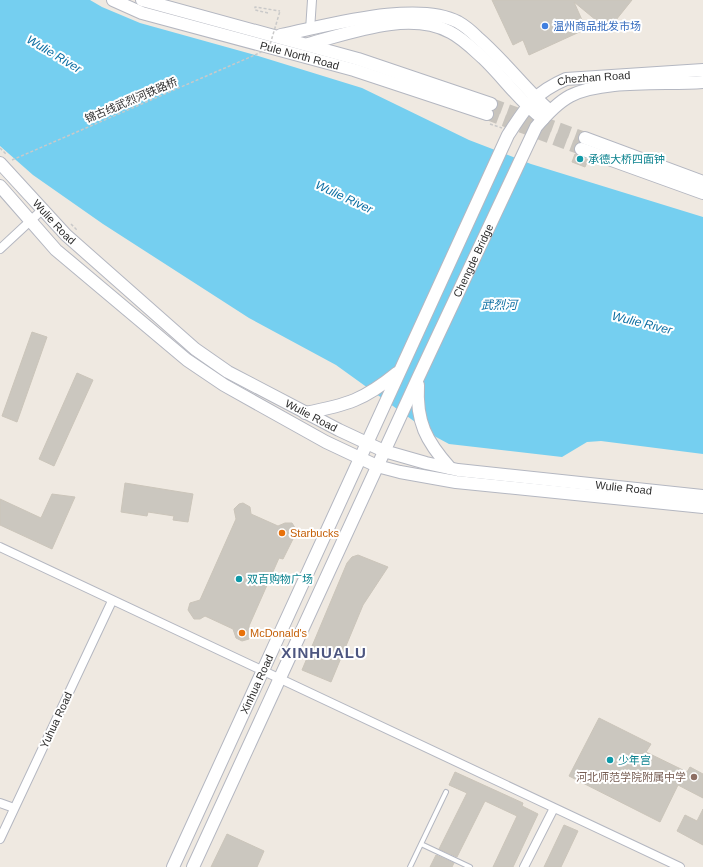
<svg xmlns="http://www.w3.org/2000/svg" width="703" height="867" viewBox="0 0 703 867" font-family="Arial,'Noto Sans SC',sans-serif">
<style>
.water{fill:#75cff0}
.building{fill:#cbc7bf;stroke:#cbc5ba}
.lines{fill:none;stroke-linecap:round;stroke-linejoin:round}
.secondary-tunnel{stroke:#c8c4bd;stroke-width:12;stroke-dasharray:12 6;stroke-linecap:butt}
.service-casing{stroke:#b4b7c1;stroke-width:6}
.minor-casing{stroke:#b4b7c1;stroke-width:10}
.secondary-casing{stroke:#b4b7c1;stroke-width:14}
.path{stroke:#c9c9c9;stroke-width:1.5;stroke-dasharray:3 2;stroke-linecap:butt}
.service{stroke:#fff;stroke-width:4}
.minor{stroke:#fff;stroke-width:8}
.secondary{stroke:#fff;stroke-width:12}
.path-bridge{stroke:#c9c9c9;stroke-width:1.5;stroke-dasharray:3 2;stroke-linecap:butt}
.shop-dot{fill:#3f7fe0;stroke:#fff;stroke-width:1.5}
.culture-dot{fill:#0f9aa8;stroke:#fff;stroke-width:1.5}
.food-dot{fill:#e8710a;stroke:#fff;stroke-width:1.5}
.education-dot{fill:#8d6e63;stroke:#fff;stroke-width:1.5}
.labels{text-anchor:middle;stroke-width:4;stroke-linejoin:round;paint-order:stroke}
.shop-label{font-size:11px;fill:#366cbe;stroke:#fff;text-anchor:start}
.street-label{font-size:11px;fill:#2e2e2e;stroke:#fff}
.culture-label{font-size:11px;fill:#0d838f;stroke:#fff;text-anchor:start}
.food-label{font-size:11px;fill:#c56008;stroke:#fff;text-anchor:start}
.education-label{font-size:11px;fill:#785e54;stroke:#fff;text-anchor:end}
.water-label{font-size:12px;font-style:italic;fill:#0d6fa3;stroke:#fff}
.district-label{font-size:15px;font-weight:bold;letter-spacing:1px;fill:#4d5680;stroke:#fff}
</style>
<rect width="100%" height="100%" fill="#efe9e1"/>
<path class="water" d="M0 0H90L102 7 140 23 255 55 362 88 469 140 531 164 703 217V454L601 441 587 442 562 457 449 444 436 437 336 365 249 318 103 224 33 175 0 146Z"/>
<path class="building" d="M492 0H632L608 30 574 2 586 29 529 55 523 40 513 45Z
M575 154 588 160 585 167 572 162Z
M32 332 47 337 17 422 2 416Z
M77 373 93 380 54 466 39 459Z
M125 483 193 494 188 522 173 520 174 516 148 512 147 516 121 512Z
M52 494 75 497 52 549 0 525V499L41 518Z
M243 503 250 507 251 514 278 526 285 523H292L297 531 283 559 279 558 249 626 251 636 249 639 242 641 236 638 233 629 205 616 200 619H194L188 610 190 603 200 600 236 519 234 509 239 504Z
M358 555 388 567 363 605 331 682 302 670 347 563 352 557Z
M599 718 651 744 646 752 687 772 690 767 703 774V798L678 785 660 822 569 776Z
M455 772 523 803 522 806 538 814 513 867H493L517 816 485 801 457 857 439 849 467 793 449 785Z
M703 809V845L677 831 685 815 697 821Z
M564 825 578 831 561 867H544Z
M227 834 264 851 257 867H211Z
M436 855 454 863 452 867H430Z"/>
<g class="lines">
<path class="secondary-tunnel" d="M491 104 585 138
M487 114 581 149"/>
<g class="service-casing">
<path id="service" d="M421 844 470 867
M410 867 446 792"/>
</g>
<g class="minor-casing">
<path id="minor" d="M310 30 312 0
M0 249 42 210
M0 547 680 867
M0 803 14 808
M0 839 112 601
M524 867 554 808"/>
</g>
<g class="secondary-casing">
<g id="secondary">
<path id="s1" d="M113 0 142 13 354 70 487 114"/>
<path d="M142 0 358 59 491 104"/>
<path d="M281 35C327 26 416 0 458 22 465 26 472 32 477 37 504 60 524 88 550 111"/>
<path d="M308 44C350 33 409 10 450 32 462 38 473 49 483 58 504 78 520 102 543 119"/>
<path d="M585 138 703 182"/>
<path d="M581 149 703 193"/>
<path id="s2" d="M0 163 66 235 195 349 228 372 339 430 384 451 426 463 458 470 703 496"/>
<path d="M0 186 56 250 187 360 224 385 326 442 377 466 400 472 456 482 703 507"/>
<path d="M418 385C416 422 426 441 450 468"/>
<path d="M305 413C347 405 364 400 397 373"/>
<path id="s3" d="M173 867 508 135C527 106 534 93 566 79L703 70"/>
<path id="s4" d="M193 867 418 378 536 127C546 115 557 103 570 96 603 79 665 85 703 82"/>
</g>
</g>
<path class="path" d="M268 13 255 10V7L280 11
M490 124 502 128
M0 148 6 154
M12 160 255 55
M71 224 77 230"/>
<use href="#service" class="service"/>
<use href="#minor" class="minor"/>
<use href="#secondary" class="secondary"/>
<path class="path-bridge" d="M255 55 269 48 280 11"/>
</g>
<circle class="shop-dot" cx="545" cy="26" r="4"/>
<g class="culture-dot">
<circle cx="580" cy="159" r="4"/>
<circle cx="239" cy="579" r="4"/>
<circle cx="610" cy="760" r="4"/>
</g>
<g class="food-dot">
<circle cx="282" cy="533" r="4"/>
<circle cx="242" cy="633" r="4"/>
</g>
<circle class="education-dot" cx="694" cy="777" r="4"/>
<g class="labels">
<g class="shop-label">
<text x="553" y="30">温州商品批发市场</text>
</g>
<g class="street-label">
<text dy="4" stroke="none"><textPath href="#s1" startOffset="195">Pule North Road</textPath></text>
<text dy="4" stroke="none"><textPath href="#s3" startOffset="915">Chezhan Road</textPath></text>
<text transform="translate(131 100) rotate(-23)" y="4">锦古线武烈河铁路桥</text>
<text dy="4" stroke="none"><textPath href="#s2" startOffset="80">Wulie Road</textPath></text>
<text dy="4" stroke="none"><textPath href="#s4" startOffset="668">Chengde Bridge</textPath></text>
<text dy="4" stroke="none"><textPath href="#s2" startOffset="404">Wulie Road</textPath></text>
<text dy="4" stroke="none"><textPath href="#s2" startOffset="728">Wulie Road</textPath></text>
<text dy="4" stroke="none"><textPath href="#s3" startOffset="201">Xinhua Road</textPath></text>
<text transform="translate(56 720) rotate(-65)" y="4">Yuhua Road</text>
</g>
<g class="culture-label">
<text x="588" y="163">承德大桥四面钟</text>
<text x="247" y="583">双百购物广场</text>
<text x="618" y="764">少年宫</text>
</g>
<g class="food-label">
<text x="290" y="537">Starbucks</text>
<text x="250" y="637">McDonald's</text>
</g>
<g class="education-label">
<text x="686" y="781">河北师范学院附属中学</text>
</g>
<g class="water-label">
<text transform="translate(54 54) rotate(31)" y="4">Wulie River</text>
<text transform="translate(344 197) rotate(25)" y="4">Wulie River</text>
<text x="499" y="309">武烈河</text>
<text transform="translate(642 323) rotate(14)" y="4">Wulie River</text>
</g>
<g class="district-label">
<text x="324" y="658">XINHUALU</text>
</g>
</g>
</svg>
